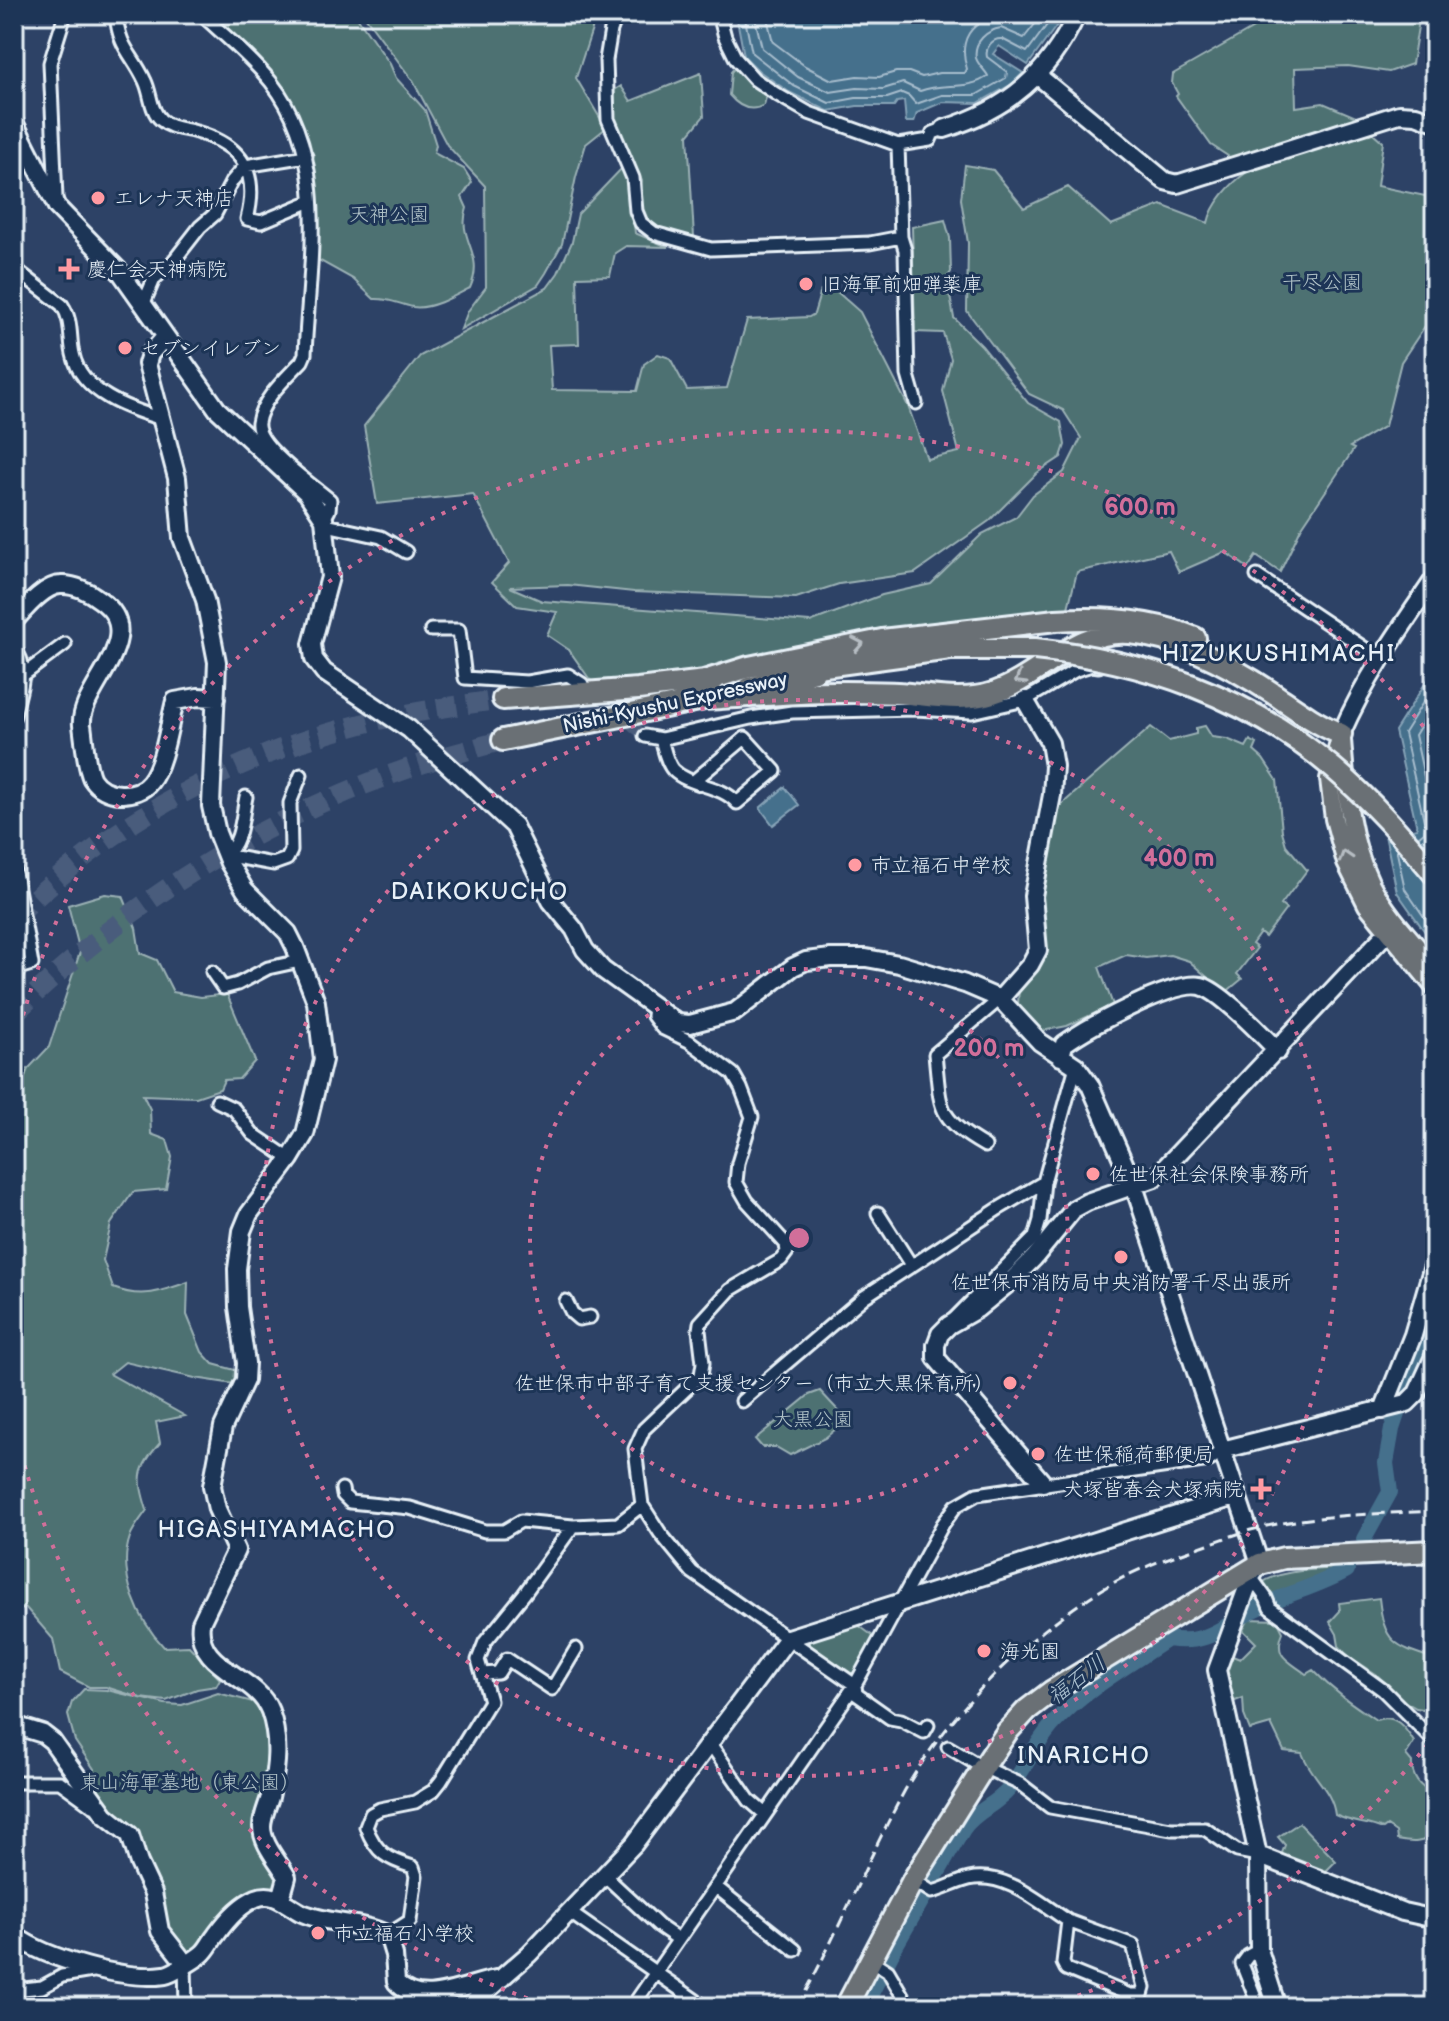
<svg xmlns="http://www.w3.org/2000/svg" width="1449" height="2021" viewBox="0 0 1449 2021" font-family="'Balsamiq Sans','Klee One',sans-serif">
<style>
.green{fill:#4e7172;stroke:#9bb1b5;stroke-width:2}
.water{fill:#456f8c;stroke:#86a3b7;stroke-width:2}
.lines{fill:none;stroke-linecap:round;stroke-linejoin:round}
.shore{stroke:#a7bdcd;stroke-width:2}
.river{stroke:#456f8c;stroke-width:16}
.street-tunnel{stroke:#495c7c;stroke-width:11;stroke-dasharray:11 5.5;stroke-linecap:butt}
.highway-tunnel{stroke:#495c7c;stroke-width:20;stroke-dasharray:20 10;stroke-linecap:butt}
.street-casing{stroke:#e8f1f8;stroke-width:17}
.secondary-casing{stroke:#e8f1f8;stroke-width:22}
.primary-casing{stroke:#e8f1f8;stroke-width:22}
.highway-casing{stroke:#e8f1f8;stroke-width:26}
.street{stroke:#1d3557;stroke-width:11}
.secondary{stroke:#1d3557;stroke-width:16}
.primary{stroke:#6b7074;stroke-width:16}
.highway{stroke:#6b7074;stroke-width:20}
.rail{stroke:#e8f1f8;stroke-width:3;stroke-dasharray:12 6;stroke-linecap:butt}
.highway-bridge-casing{stroke:#e8f1f8;stroke-width:26;stroke-linecap:butt}
.highway-bridge{stroke:#6b7074;stroke-width:20}
.oneway{stroke:#b6bdc3}
.ring{fill:none;stroke:#d16f9a;stroke-width:4;stroke-dasharray:4 8}
.poi-dot{fill:#ff9aa2;stroke:#1d3557;stroke-width:3}
.labels{text-anchor:middle;stroke-width:6;stroke-linejoin:round;paint-order:stroke}
.poi-label{font-size:20px;fill:#e8f1f8;stroke:#1d3557;text-anchor:start}
.park-label{font-size:20px;fill:#b2c4c9;stroke:#1d3557}
.street-label{font-size:20px;fill:#e8f1f8;stroke:#1d3557}
.water-label{font-size:22px;font-style:italic;fill:#afc4d2;stroke:#1d3557}
.quarter-label{font-size:24px;letter-spacing:2px;fill:#e8f1f8;stroke:#1d3557}
.centre{fill:#d16f9a;stroke:#1d3557;stroke-width:4}
.ring-label{font-size:24px;text-anchor:middle;font-weight:bold;fill:#d16f9a;stroke:#1d3557;stroke-width:6;stroke-linejoin:round;paint-order:stroke}
</style>
<rect width="100%" height="100%" fill="#2d4266"/>
<filter id="ink" filterUnits="userSpaceOnUse"><feTurbulence type="fractalNoise" baseFrequency=".0125" numOctaves="2"/><feDisplacementMap in="SourceGraphic" scale="16" xChannelSelector="R" yChannelSelector="G"/><feConvolveMatrix kernelMatrix="1 2 1 2 8 2 1 2 1" color-interpolation-filters="sRGB"/></filter>
<g filter="url(#ink)">
<path class="green" d="M205 14H355L390 64 396 78 425 110 436 145 434 153 464 169 472 182 462 197 467 208C456 240 486 253 470 288 455 296 430 310 413 307 398 304 389 298 374 299L353 279 313 257 314 209 295 116Z
M363 14H597L576 78 606 128 586 144 576 177 562 244 546 273 538 285 461 329 468 311 486 287 485 186 447 145 413 81Z
M1278 14H1420L1412 64 1389 72 1348 66 1295 68 1296 107 1323 103 1361 119 1358 133 1372 132 1383 142 1377 186 1435 198V311L1401 362 1385 426 1350 447 1354 449 1301 528 1280 572 1256 556 1248 568 1225 552 1179 572 1169 551 1077 572 1068 608 883 631 663 678 593 684 569 650 547 635 557 612 517 606 492 582 509 563 473 494 377 504 364 426 420 356 547 288 558 273 572 242 578 214 623 167 629 181 635 233 668 247 626 246 615 253 610 276 577 277 579 344 549 345 552 390 637 391 644 364 658 354 670 358 687 390 727 388 747 320 809 317 814 314 821 290H835L860 312 908 406 927 459 959 452 943 391 951 359 943 333 915 332 912 227 945 220 950 238 951 272 938 290 950 296 954 318 982 346 1028 403 1061 422 1065 445 1061 457 1037 473 989 521 915 573 839 584 796 598 634 592 568 585 510 587 542 601 810 622 882 595 931 584 982 534 1016 517 1033 495 1064 472 1081 438 1063 410 1029 394 967 311 968 243 961 199 965 165 993 170 1024 208 1068 187 1111 225 1161 205 1208 223C1212 204 1230 184 1247 172L1237 162 1211 145 1176 96 1178 94 1172 83 1173 74Z
M736 66 767 94 764 105C750 113 738 106 729 95L731 72Z
M701 73 704 116 688 135 694 237 660 229 649 222 642 210V181L613 118V91L621 86 631 101Z
M1205 726 1212 737 1227 739 1246 747 1250 740 1257 744 1254 751 1263 759 1277 780 1282 831 1286 845 1307 870 1281 905 1286 909 1265 937 1260 933 1252 944 1257 948 1237 974 1242 979 1225 993 1189 961 1170 955 1146 958 1126 955 1099 967 1113 1005 1067 1026 1042 1031 1018 1004 1019 988 1039 969 1045 949 1038 910 1054 811 1151 727 1169 741 1196 734V728Z
M105 894 123 896 136 928 140 953 157 960 173 992 201 997 227 994 255 1061 239 1079 224 1080 220 1089 196 1097 143 1095 150 1109 151 1134 167 1140 172 1157 166 1189 133 1192 111 1224 103 1260 113 1288C142 1299 159 1292 188 1282L187 1315 202 1352 213 1364 235 1370 234 1384 195 1378 125 1362 110 1374 185 1416 156 1422 160 1443C137 1469 137 1478 147 1510 141 1519 133 1528 130 1537 117 1574 139 1621 164 1647L189 1646 220 1679 216 1686 197 1689 166 1701 141 1698 106 1687H89L60 1672 53 1639 26 1608 14 1612V1104L28 1069 49 1047 80 952 68 905Z
M820 1391 847 1420 825 1438 790 1455 776 1447H762L755 1439 809 1395Z
M1345 1568 1344 1572 1247 1609C1249 1603 1251 1596 1254 1591 1267 1569 1322 1569 1345 1568Z
M1379 1598C1384 1643 1394 1646 1435 1659V1717L1430 1710 1416 1708 1404 1701 1376 1674 1347 1655 1339 1646 1337 1634 1330 1622 1340 1611 1339 1603Z
M1249 1619 1277 1620 1283 1632C1273 1657 1288 1660 1306 1674L1313 1670C1333 1691 1352 1704 1376 1720 1395 1713 1405 1727 1414 1742L1406 1755 1412 1762C1411 1772 1417 1785 1426 1789L1435 1784V1833C1423 1844 1412 1843 1397 1840L1396 1832 1387 1826 1383 1829C1367 1822 1351 1823 1335 1815 1332 1789 1311 1777 1302 1753L1284 1751 1271 1724 1250 1730 1244 1715 1243 1698 1230 1703 1221 1670 1230 1655 1240 1659 1256 1643 1243 1630Z
M858 1625 877 1639 856 1679 805 1641Z
M84 1689 107 1690 165 1704 182 1705 218 1693 261 1704 273 1737 262 1808 279 1876 278 1883 197 1952 186 1957 167 1936 158 1891 98 1794 94 1769 75 1741 68 1715 72 1702Z
M1299 1823 1336 1861 1323 1874 1279 1861 1285 1845 1278 1837Z"/>
<path class="water" d="M736 14H1065L1028 65 999 46 993 54 1023 73 1012 84 978 103 943 102 917 113 914 122H906L904 101 897 102 894 106H857L828 111 789 92 759 71 744 56Z
M1435 668V946L1397 892 1385 835 1417 828 1395 731Z
M785 787 799 805 773 825 760 808Z"/>
<g class="lines">
<path class="shore" d="M744 14 752 53 794 86 829 103 856 98H887L902 93 909 96 916 104 942 95H976L1006 78 1007 72 987 57C985 48 992 38 1002 39L1027 52 1055 14
M754 14 762 48 798 77 830 92 857 88 883 89 903 83 920 91C943 82 969 91 988 76 985 70 978 65 976 58 973 42 987 30 1001 28L1024 38 1043 14
M766 14 773 42 805 66 832 80 857 76 879 77 896 72H909L922 77 939 73H965L967 69C954 30 985 9 1021 22L1028 14
M1435 702 1415 735 1435 827
M1418 837 1424 832 1425 825 1404 733 1435 683
M1396 848 1405 889 1435 933"/>
<path class="river" d="M1364 1539 1390 1492 1386 1463 1392 1429 1435 1300
M864 2007 893 1950 963 1829C975 1811 995 1806 1009 1789 1025 1769 1036 1742 1054 1723 1085 1689 1129 1665 1167 1639 1212 1646 1223 1624 1260 1607 1288 1593 1319 1586 1347 1570"/>
<path class="street-tunnel" d="M593 693 645 736"/>
<path class="highway-tunnel" d="M14 918C109 825 224 760 354 726 403 713 453 706 503 699
M14 1014C130 900 261 819 415 766 444 756 474 749 503 740"/>
<g class="street-casing">
<path id="street" d="M116 14C119 49 132 53 145 81 151 93 150 110 161 120 171 129 184 128 196 132 243 145 259 173 247 219L261 222 311 201
M201 14C225 36 251 57 271 82 331 158 309 265 305 354L302 361C287 377 261 400 258 423 255 446 314 486 330 500L329 510 324 519
M617 14 611 30 606 60 608 119 633 178 636 211 641 223 654 233 711 249 870 243 901 237 898 145
M719 14 725 37 736 59 754 79 776 94 809 113 898 145 930 140 933 133 944 129
M56 198 50 63 63 21 62 14
M901 237 905 250 908 375 916 403
M14 268 62 305C73 322 69 336 73 354 81 393 129 409 162 419
M143 305 154 279 172 263 200 227 215 214 232 181 245 166 306 156
M326 525 381 537 406 552
M1257 576 1379 658
M431 630H459L465 678 527 682 568 675 582 684
M14 648C31 668 19 692 14 716
M23 675 65 644
M645 736 661 739 751 718 792 712 915 709 972 712 1025 700 1076 670 1092 665 1099 666
M661 739C664 749 666 762 673 770 690 787 721 784 737 803L775 771 745 738 694 781
M225 855 273 864 287 859 291 851 290 803 301 775
M225 855C242 844 242 815 246 797
M14 867 32 964 19 968 14 981
M212 972 223 988 238 984 268 968 300 961
M654 1008 653 1016 662 1028 689 1041 733 1074 741 1088 752 1117 738 1163 736 1182 747 1201 786 1244 787 1252 781 1260 730 1290 700 1323 699 1330 703 1363 701 1375 644 1429 635 1449 642 1505 660 1533 692 1572 855 1685 856 1694 890 1718 901 1720 924 1732 928 1725
M217 1101 234 1109 253 1134 290 1159
M985 1146C935 1117 941 1108 935 1054L1000 999
M878 1213 911 1265
M566 1301 572 1313 579 1319 590 1317
M954 1319 1035 1237 1040 1220 1044 1182 1076 1066
M742 1401 864 1297 998 1209 1044 1182
M342 1489 343 1495 350 1502 410 1508 485 1531H504L521 1521 573 1526 618 1524 642 1505
M1251 1577 1266 1598 1270 1608 1383 1690 1434 1741
M482 1674 498 1673 507 1659 552 1689 576 1649
M709 1742 749 1800 765 1814
M948 1747 975 1763 1020 1784 1050 1807 1171 1829H1205L1237 1851 1258 1855
M14 1782H60L93 1806
M603 1874 659 1926 678 1939
M913 1880 932 1892C945 1889 956 1882 969 1879 1005 1871 1040 1903 1068 1921
M716 1887 795 1950
M569 1912 705 2007
M1068 1921 1133 1945 1144 1988 1142 1995H1130L1066 1969 1063 1963Z
M388 1935 410 1921 416 1876 413 1867C387 1859 376 1853 366 1827L371 1814 380 1809 415 1802 433 1791 441 1781 490 1701 478 1660 485 1642 524 1594 573 1526
M1259 1950 1248 1956 1242 1964 1259 2007
M871 1960 888 1971 909 2007
M185 1963 186 2007
M14 1990 42 1987 62 1976 92 1971
M632 2007 855 1685 943 1524 956 1506 977 1494 1210 1460 1222 1450"/>
</g>
<g class="secondary-casing">
<path id="secondary" d="M1037 75 1165 181 1177 184 1399 114 1416 115 1435 122
M14 122 57 207 121 273 217 409 307 493 324 519 330 577 312 644 314 659 324 672 409 729 514 826 551 901 574 929 585 950 603 970 677 1023 690 1024 735 1012 793 967 806 961 831 958H866L899 964 965 984 1000 999 1040 1042 1076 1066 1090 1085 1134 1186 1260 1564 1251 1577 1217 1670 1258 1855 1259 1950 1277 2007
M944 129C1009 109 1048 75 1077 14
M165 337 150 354 147 364 177 478 182 538 205 600 217 662 211 806 217 833 229 863 245 890 288 933 295 947 316 1002 323 1060 305 1134 290 1159 249 1214 242 1231 237 1269 238 1307 246 1363 245 1380 223 1427 212 1486 217 1509 236 1550 201 1623C195 1670 256 1674 270 1711 280 1740 277 1768 270 1797 267 1807 262 1817 262 1827 262 1844 279 1862 287 1877L281 1899
M14 621C25 609 44 585 61 585 74 584 90 592 100 600 152 636 78 689 82 725 84 738 86 768 92 779 104 798 137 799 150 782 164 765 169 724 175 701L198 697 216 698
M1341 734C1366 677 1400 629 1435 578
M1000 999 1030 965 1038 950 1033 896 1052 795 1054 766 1050 743 1025 700
M1061 1057 1064 1044C1088 1027 1173 980 1201 986 1221 991 1262 1035 1278 1051
M1383 1410 1413 1335 1435 1259
M1222 1450 1407 1403 1417 1393 1435 1354
M1043 1483 936 1358V1345L940 1334 949 1325 977 1309 1011 1281 1034 1258 1074 1209 1087 1202 1155 1178 1396 923
M14 1725 43 1734 52 1741 105 1815 130 1835 139 1863 153 1893 160 1931 185 1963
M1258 1855 1403 1912 1435 1919
M14 1935C46 1959 125 1981 165 1975 172 1974 196 1959 202 1954 208 1949 211 1941 216 1935 226 1921 240 1905 256 1898 275 1891 285 1904 300 1912 328 1925 361 1921 388 1935L394 1955 396 1982C422 2011 469 1982 502 1978
M468 2007 529 1954 634 1844 788 1638 1237 1496"/>
</g>
<g class="primary-casing">
<path id="primary" d="M1341 734 1329 779 1334 819 1346 863 1367 905 1435 988
M1342 740C1346 788 1349 839 1371 884 1387 915 1413 941 1435 967"/>
</g>
<g class="highway-casing">
<path id="highway" d="M802 669 950 649H1035
M701 682 749 667 882 640 1056 620C1102 617 1152 620 1195 638
M749 688 815 671
M503 699 638 689 714 680
M703 699C749 697 796 691 843 692 861 692 879 692 897 693 929 695 962 703 993 693 1041 677 1076 628 1130 633 1180 638 1233 667 1274 694 1296 709 1316 724 1341 734
M503 740 714 697
M846 2007 913 1880 985 1765 1007 1732 1027 1710 1052 1691 1260 1564 1284 1558 1435 1551"/>
</g>
<use href="#street" class="street"/>
<use href="#secondary" class="secondary"/>
<use href="#primary" class="primary"/>
<use href="#highway" class="highway"/>
<path class="rail" d="M797 2007C837 1937 866 1861 905 1790 952 1708 1031 1630 1113 1583 1143 1566 1176 1555 1208 1544 1229 1537 1250 1529 1272 1525 1326 1514 1381 1514 1435 1511"/>
<g class="highway-bridge-casing">
<path id="highway-bridge" d="M1035 649C1143 660 1249 697 1333 768 1371 800 1403 837 1435 875"/>
</g>
<use href="#highway-bridge" class="highway-bridge"/>
</g>
<defs><path id="oneway-chevron" d="M-2-3.5L2.5 0L-2 3.5" fill="none" stroke-width="1.6" stroke-linecap="round" stroke-linejoin="round" transform="scale(2)"/></defs>
<g class="oneway">
<use href="#oneway-chevron" transform="translate(858 644) rotate(-11)"/>
<use href="#oneway-chevron" transform="translate(1020 679) rotate(150)"/>
<use href="#oneway-chevron" transform="translate(1345 856) rotate(-108)"/>
</g>
</g>
<g class="ring">
<circle cx="799" cy="1238" r="269"/>
<circle cx="799" cy="1238" r="538"/>
<path d="M1435 1735A807 807 0 0 1 1048 2006M550 2006A807 807 0 0 1 14 1426M14 1050A807 807 0 0 1 1435 741"/>
</g>
<g class="poi-dot">
<circle cx="98" cy="198" r="8"/>
<path d="M65 257h8v8h8v8h-8v8h-8v-8h-8v-8h8z"/>
<circle cx="806" cy="284" r="8"/>
<circle cx="125" cy="348" r="8"/>
<circle cx="855" cy="865" r="8"/>
<circle cx="1093" cy="1174" r="8"/>
<circle cx="1121" cy="1257" r="8"/>
<circle cx="1010" cy="1383" r="8"/>
<circle cx="1038" cy="1454" r="8"/>
<path d="M1257 1477h8v8h8v8h-8v8h-8v-8h-8v-8h8z"/>
<circle cx="984" cy="1651" r="8"/>
<circle cx="318" cy="1933" r="8"/>
</g>
<g class="labels">
<g class="poi-label">
<text x="114" y="205">エレナ天神店</text>
<text x="87" y="276">慶仁会天神病院</text>
<text x="822" y="291">旧海軍前畑弾薬庫</text>
<text x="141" y="355">セブンイレブン</text>
<text x="871" y="872">市立福石中学校</text>
<text x="1109" y="1181">佐世保社会保険事務所</text>
<text x="1121" y="1289" text-anchor="middle">佐世保市消防局中央消防署千尽出張所</text>
<text x="994" y="1390" text-anchor="end">佐世保市中部子育て支援センター（市立大黒保育所）</text>
<text x="1054" y="1461">佐世保稲荷郵便局</text>
<text x="1243" y="1496" text-anchor="end">犬塚皆春会犬塚病院</text>
<text x="1000" y="1658">海光園</text>
<text x="334" y="1940">市立福石小学校</text>
</g>
<g class="park-label">
<text x="389" y="221">天神公園</text>
<text x="1322" y="289">干尽公園</text>
<text x="813" y="1426">大黒公園</text>
<text x="190" y="1789">東山海軍墓地（東公園）</text>
</g>
<g class="street-label">
<text transform="translate(675 702) rotate(-12)" y="7">Nishi-Kyushu Expressway</text>
</g>
<g class="water-label">
<text transform="translate(1076 1679) rotate(-37)" y="8">福石川</text>
</g>
<g class="quarter-label">
<text x="1279" y="661">HIZUKUSHIMACHI</text>
<text x="480" y="899">DAIKOKUCHO</text>
<text x="277" y="1537">HIGASHIYAMACHO</text>
<text x="1084" y="1763">INARICHO</text>
</g>
</g>
<circle cx="799" cy="1238" r="12" class="centre"/>
<g class="ring-label">
<text x="1140" y="515">600 m</text>
<text x="1179" y="866">400 m</text>
<text x="989" y="1056">200 m</text>
</g>
<rect width="1449" height="2021" fill="none" stroke="#1d3557" stroke-width="48"/>
<rect x="24" y="24" width="1401" height="1973" fill="none" stroke="#e8f1f8" stroke-width="3" filter="url(#ink)"/>
</svg>
